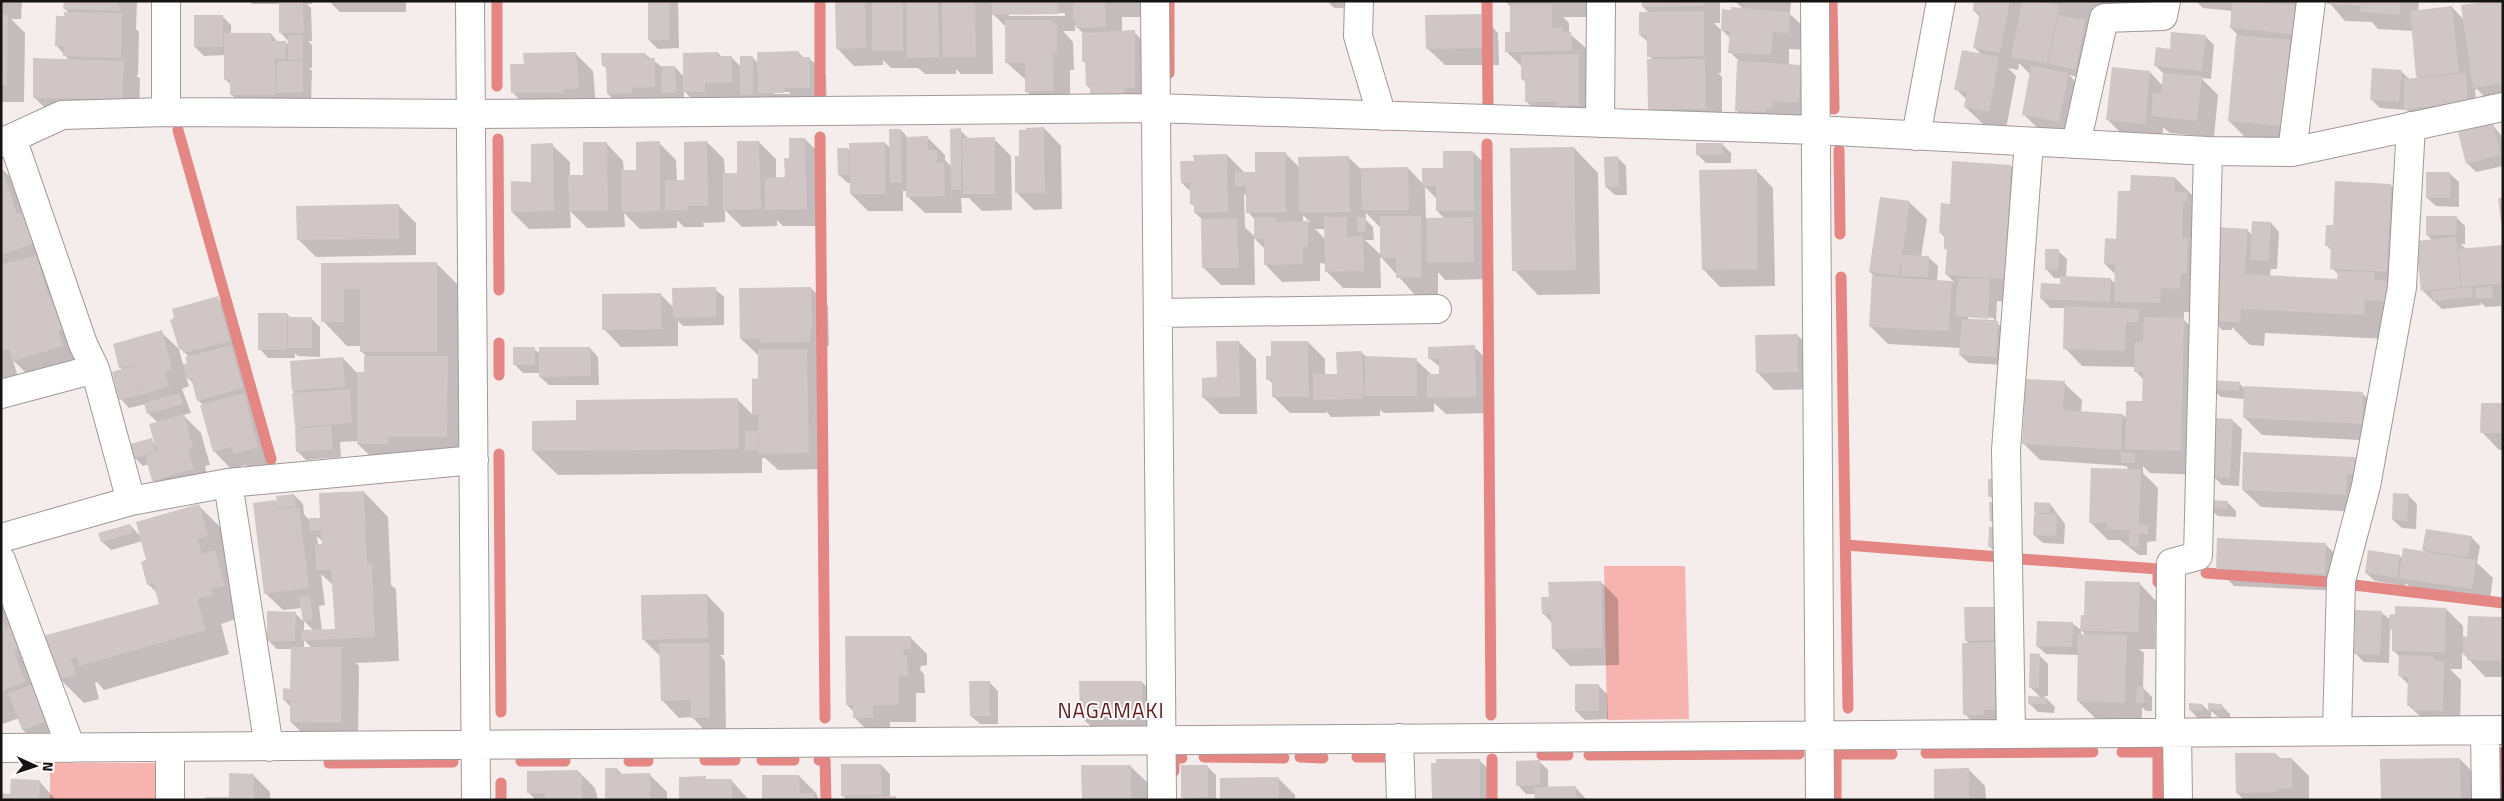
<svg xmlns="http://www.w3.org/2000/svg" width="2504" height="801" viewBox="0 0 2504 801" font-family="'Titillium Web',sans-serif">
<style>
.green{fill:#f7b3af}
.shadow{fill:#0003;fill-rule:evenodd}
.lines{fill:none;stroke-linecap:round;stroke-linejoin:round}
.stream{stroke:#e48683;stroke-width:11}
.building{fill:#cfc6c5}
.minor-casing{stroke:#a19898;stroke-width:30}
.minor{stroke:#fff;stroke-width:28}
.labels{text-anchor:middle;stroke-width:4;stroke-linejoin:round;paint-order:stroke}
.quarter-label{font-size:21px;letter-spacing:1px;fill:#601b1e;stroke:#fffbfb}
</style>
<rect width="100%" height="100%" fill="#f5ecec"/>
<path class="green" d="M1604 566H1685L1689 719 1607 720Z
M50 763H155L162 770V800H50Z"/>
<path class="shadow" d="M1 1H22L21 19H11L25 33 24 102H1Z
M65 1H137L136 29 139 32 138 75H136L140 79 139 116 51 114 34 97 69 60 56 45 65 17 69 13 65 9Z
M249 1H312V4H307L311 8 312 41H308L312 45V68H309L312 71 311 101 249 112 231 94V85L225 79V55L204 56 195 47 222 16 231 25V34H271L278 42H286L289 46V42L281 33V4H252Z
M329 1H406V12H340Z
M649 1H678L679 48 658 49 649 40Z
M836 1H990L993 5V1H1152V17H1122V32H1134L1151 49 1152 105 1109 111 1091 94V90L1087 85 1086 64 1083 61V33L1075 25V31H1063L1073 42 1074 70H1070V108L1044 109 1026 91V80L1007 63 1006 27 992 13 993 74H961L956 69V74H925L918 68H891L883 60V65L854 66 837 48ZM1065 13V16H1009V14Z
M1327 1H1362V8H1334Z
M1505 1H1589V17H1563L1569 23V33L1588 50 1596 122 1544 119 1527 102V83L1522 79V67L1506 51 1512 33 1511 7Z
M1643 1H1720V23H1714L1721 30V73H1718L1722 77V126H1666L1649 109 1653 60 1649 56V43L1640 35 1649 13 1643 7Z
M1735 1H1791L1790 14 1807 30 1806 50 1789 49V65L1800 66 1817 83 1816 120 1753 128 1736 110 1739 61 1730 52V38L1722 30 1743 9Z
M1976 1H2175L2119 17 2084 78 2069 75 2085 91 2076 138 2041 131 2023 114 2031 75 2019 63 2018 70 2008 68 2016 76 2006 129 1983 124 1965 107 1967 100 1956 89 1982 55 1974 47 1980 17 1974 11Z
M2196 1H2315L2299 143 2246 138 2229 121 2237 34 2231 28 2232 11 2203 8Z
M2328 1H2419L2418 11 2452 7 2464 20 2503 1V103L2491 104 2477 89 2475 90 2477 110 2414 117 2407 110 2380 108 2371 99 2401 71 2410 80 2420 79 2417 76 2413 31 2378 29 2372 22 2345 21Z
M1481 15 1498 33 1499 65H1445L1427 48Z
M2205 36 2214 45 2211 79 2201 78 2218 95 2214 137 2170 133 2163 127 2162 140 2125 137 2108 120 2150 72 2163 86 2164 74 2155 65 2171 50Z
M575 53 593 71 596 106 521 101 512 92 522 65Z
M718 53 722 57H731L741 67 752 57 758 63 799 53 804 58H809L826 75 827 105 776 110 762 95V103L702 109 684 91V101L625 111 608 94V70L603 65 645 54 662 67H675L684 77ZM774 92H790V94H774Z
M2493 125 2503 138V166L2476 172 2467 163Z
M1044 128 1061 146 1062 209 1034 210 1017 193 1020 157Z
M901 130 908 138H928L945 155V160L952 167 960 130 969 139H994L1011 156 1012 210 982 211 969 198H961L962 213H925L907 196V191H903V211H868L851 194V183H848L839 175 848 149 851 152 885 143 891 149Z
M805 139 822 156 823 226H783L777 220V226L742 227 725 210V222L703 223 704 227H684L677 220V228L640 229 624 213 625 227 587 228 570 211 571 228 529 229 512 212 532 183 552 145 570 162V177L584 176 606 143 623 161 624 172 637 171 659 143 676 160 677 182H685L707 142 724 159 725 174 738 175 759 142 776 159V179H786L790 160Z
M1722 144 1731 153V163H1706L1697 154Z
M1574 148 1598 173 1600 294 1538 295 1514 270Z
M1473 152 1490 169 1491 227H1482L1490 236 1491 279 1445 280 1438 272V294L1415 295 1380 256 1381 288H1343L1326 271V264L1320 263V281L1282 282 1265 264V249L1254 238 1255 285H1221L1204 268 1203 220 1195 213V208L1192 204 1191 192 1182 183 1195 162 1227 155 1245 173H1256L1285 153 1299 167 1348 157 1363 171 1408 168 1423 184ZM1425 187 1437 199V211L1445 219H1426ZM1244 193 1247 197 1248 212 1255 220V237L1245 227ZM1366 213 1381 228 1382 256 1365 240H1374L1373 227 1366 220ZM1303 215 1310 222H1303ZM1315 229H1325L1326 240Z
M1617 157 1626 166 1627 195H1615L1606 187Z
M2011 166 2035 191 2029 303 1997 301 1996 322 2006 331 2004 365 1969 363 1960 355 1961 348 1888 344 1870 326 1876 278 1870 272 1909 202 1927 219 1921 257 1929 258 1938 266 1937 281 1954 282 1947 275 1948 251 1945 248V238L1940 232 1951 205ZM1968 316 1994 318V320L1968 319Z
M1 168 17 184 80 363 31 378 13 360 24 399 1 405Z
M1756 170 1773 188 1775 286 1720 287 1703 269Z
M2450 174 2459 182V207L2436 206 2427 198Z
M2175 178 2199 202 2204 313 2184 312V320L2208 344 2205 475 2150 473 2143 466V473L2158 488 2156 541 2147 542V555H2139L2120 540H2108L2090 522 2130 470 2126 466 2040 460 2023 443 2064 383 2082 400 2081 412 2123 415 2127 419 2143 403 2144 380 2136 372V367L2082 366 2065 348 2066 308H2050L2042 299 2061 285 2062 278H2054L2046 269 2058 251 2067 259 2066 277 2110 279 2116 284V275L2105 264 2117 240 2131 192Z
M2391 185 2408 203 2411 325 2389 324 2388 339 2265 333 2264 346 2250 345 2232 327V330H2222L2214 321V308L2247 230 2253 236 2271 223 2279 232 2277 269H2271L2270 277 2338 280 2339 275 2332 268V251L2326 245 2334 226Z
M399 206 416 223V255L316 257 298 239Z
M2456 217 2465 226V244H2461L2466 249 2503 246 2501 306 2486 307 2480 302 2481 305 2442 309 2422 290 2433 241 2427 235Z
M436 263 461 288 464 454 375 461 358 444V441L340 442 341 457 306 460 297 451 296 394 293 391 343 358 357 373H366L367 357 362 352 361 346H347L323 321 322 264Z
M811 288 828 306 829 346H826V359H816L824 367 826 469 778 470 765 458H762V473L558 475 533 451 577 422 737 399 753 415 754 380H759V356L741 339Z
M715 289 724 297V325L683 326 678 321V346L621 347 604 329 660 294 674 308Z
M217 298 235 315 246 358 243 359 248 363 259 405 255 407 261 412 275 464 252 471 246 465 231 469 214 451 204 406 198 400 194 384 186 376 189 386 182 389 191 413 183 415 201 433 210 465 205 466 210 486 170 497 153 480 149 464 143 466 134 457 151 440 155 444 158 423 148 413 146 404 129 408 121 399 123 370 120 367 161 332 179 349 183 365 188 364 189 357 180 348Z
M287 314 291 318H311L320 327V357L298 356 295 353V358H268L260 349Z
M1797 335 1815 352V389L1774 390 1757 372Z
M1239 342 1256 359 1257 414H1220L1203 397 1218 379Z
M1308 342 1325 359V375H1338L1362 353 1367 357 1416 360 1432 375H1440V367L1429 358 1474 347 1492 364 1493 413 1446 414 1434 403V412L1384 413 1380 410V416L1331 417 1326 411V413H1290L1273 396V384L1268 379 1273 358Z
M590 348 598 357 599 385H549L540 377V373H523L515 365 534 349 540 354Z
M2239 383 2246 390 2362 393 2380 410 2379 441 2262 435 2245 418V399L2221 397 2212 389Z
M2503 404V450H2499L2482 432Z
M2233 421 2242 429 2239 486 2222 485 2214 477Z
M2355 458 2372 476 2363 512 2261 507 2243 490Z
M1989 480H1996L2004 489 2005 505H1998L2005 512V529H1998L2006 537 2005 555H1998L1990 547V528H1998L1991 521V503H1997L1990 496Z
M364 492 388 517 391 585 396 589 399 661 356 663 359 666 358 740 308 739 291 722V707L284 700 291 690 292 649H277L268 640 295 613 304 622 302 608 283 610 265 593 275 501 278 504 294 495 303 504 304 514 309 520 322 519ZM317 536 323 542V545H318ZM321 574 334 586 336 630 322 631 319 606 325 605ZM304 621 314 631 304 632ZM304 640 312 648H304Z
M2408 495 2417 504 2416 529 2402 528 2393 520Z
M2227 502 2236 511V517L2218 516 2209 508Z
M2050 504 2065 524 2064 544 2043 543 2034 535 2037 514 2035 512Z
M199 506 223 530 231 560 225 562 240 576 236 619 221 624 229 654 104 690 97 682 95 683 99 699 84 703 60 679 57 669 52 664 160 605 156 592 148 584V561L143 541 111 550 102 542 130 525 141 537Z
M2471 537 2480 546 2477 563 2493 578 2489 606 2417 595 2406 583 2405 586 2375 581 2366 573 2369 551 2400 556 2403 559 2427 553 2423 550Z
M2326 545 2343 562 2342 591 2234 586 2217 568Z
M1 577 55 730 32 738 23 730 19 718 3 724 1 722Z
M1601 582 1618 599 1619 665 1570 666 1553 648 1552 623 1543 613 1550 598Z
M2139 583 2156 601 2155 649H2139L2144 653 2143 688 2152 697V711H2146L2142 707V720L2095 718 2078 701 2079 655 2046 654 2037 646 2072 623 2081 630V635H2086L2081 630 2085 616Z
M707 595 724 613V655H720L725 661 726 735H709L692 717 679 718 662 700 661 657 643 639Z
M1994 608 2003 617 2015 727 1982 732 1965 714 1969 644 1966 640Z
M2446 609 2463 626V638H2468L2503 619V677H2485L2462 652V669H2450L2461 680 2460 728 2426 722 2408 705 2409 685 2400 676V657L2393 650V632L2390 628 2389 663 2364 662 2355 653 2381 612 2390 620Z
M910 637 927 654V665L921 666 920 670 924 674 925 693H916V722H890V734H871L854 717V712L847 705Z
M2039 655 2048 664V696H2044L2055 707 2054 713 2038 712 2029 703 2041 698 2030 687Z
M989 682 998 691V724H980L971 716Z
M1142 682 1159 699 1160 728 1099 734 1081 717Z
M1598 685 1607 694 1608 719 1585 720 1576 711Z
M2202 705 2209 711V705H2221L2230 714V718L2218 717 2211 711V719H2199L2190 710Z
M2276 754 2281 759H2292L2309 776V800H2244L2237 793Z
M2460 759 2484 784V800H2383Z
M1479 760 1497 777V800L1433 798Z
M1539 761 1548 770V788L1575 787 1587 800H1536V794H1526L1518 785Z
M881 765 890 774V798L897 800H847L842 795Z
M1130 766 1148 783V800H1083Z
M1207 766 1216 775V800H1185L1182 797Z
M606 769H617L623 775H650L667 792V800H609Z
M1968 769 1985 786 1986 800H1936Z
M578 771 595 788 598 800H536L528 792Z
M253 775 270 792V800H206L230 798Z
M799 776 816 793 819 800H764Z
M1278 778 1295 795V800H1222Z
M731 780 749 800H681Z
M39 781 56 800H1L12 795Z"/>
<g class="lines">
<path class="stream" d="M497 1V86
M820 1V96
M1487 1 1488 107
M1832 1 1834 109
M1169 73V1
M178 130 271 459
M820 137 825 718
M498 139 499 290
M1487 144 1491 715
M1839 150 1840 234
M1841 277 1848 708
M499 375V343
M499 454 501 712
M1846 545 2000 557
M2021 559 2158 569V582
M2206 573 2329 582
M2354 585 2503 603
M2122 752H2158V800
M1926 753 2093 752
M2501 753V800
M1542 755H1568
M1589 755 1799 754
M1204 757 1284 758
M1300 757 1323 758
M1357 757H1389
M1492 759V800
M705 760H735
M762 760H794
M819 760H825L826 800
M521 761H565
M629 761H648
M329 763 453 762
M1174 771V758H1182
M501 800V783
M1836 800V754H1892"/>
</g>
<path class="building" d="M64 1H119V11L63 9Z
M279 1H303L304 33H279Z
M648 1H670V40H648Z
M835 1H865L866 48 836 49Z
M872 1H903V51H872Z
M906 1H938L939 57 906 58Z
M942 1H975L976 57H943Z
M992 1H1058V14L992 15Z
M1073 1H1105L1106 27 1076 28V21L1073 20Z
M1642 1H1703L1704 6 1642 7Z
M1974 1H2010L2000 53 1973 48 1980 13 1973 11Z
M2022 1H2039L2059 5 2047 64 2011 57Z
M2109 1H2149L2148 7 2135 8Z
M2232 1 2295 5 2292 34 2230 28Z
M2327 1H2400V15L2360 12 2361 6 2327 4Z
M2488 1H2503V83L2473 88 2461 5Z
M1510 4H1552V28L1562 27 1563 32H1571L1572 51 1505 52V32H1510Z
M2452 6 2459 73 2416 77 2410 11Z
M1731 7 1790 12 1789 33 1773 32 1771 55 1728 53 1730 31 1721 30 1722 9 1731 10Z
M1704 11V56L1647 57V35H1639V12Z
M64 12 122 13 121 58 63 56 64 46H55L56 16H64Z
M1 14 8 15 7 86 1 85Z
M1482 14V48L1426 49 1425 15Z
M194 15H223V47H194Z
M2058 15 2085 20 2076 70 2048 64Z
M1005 20H1052L1053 23H1057V53H1053L1054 91 1025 92V63H1005Z
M1135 30V88H1125L1124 94H1090V86H1086L1085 61 1082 62V33Z
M2171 32 2206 35 2202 71 2154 66 2156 47 2170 49Z
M224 33H271V41H286V59H275L276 95H230V79L224 80Z
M288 35H303V60H288Z
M2236 35 2290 40 2282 126 2228 121Z
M1962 50 1999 57 1989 112 1964 107 1967 92 1954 90Z
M799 51V57H810V88H784V93H758L757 52Z
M576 52 579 89H564V93H511L510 64H524L523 53Z
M718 52V56H732V83H705V92H683V53Z
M601 53H645L646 58H655V87L632 88V93L607 94 606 66H602Z
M1579 54V105L1557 106V102H1525V79H1521V55Z
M740 56H753V95H740Z
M33 58 124 61 122 99 33 98Z
M1647 59H1705L1706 109H1648Z
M277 61H303V92L277 93Z
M1737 61 1801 65 1799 103 1773 101 1772 109 1766 108V112L1735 111Z
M2031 65 2069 73 2059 122 2022 115Z
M662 66H675L676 93H662Z
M2112 67 2150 71 2145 124 2106 120Z
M2372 68 2402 70 2399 102 2370 100Z
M2163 73 2202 76 2197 121 2151 116 2153 93H2161Z
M2466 73 2468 102 2404 109V79Z
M2493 123 2501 155 2466 164 2458 132Z
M1044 127 1045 193H1015V156H1019V130H1026V128Z
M961 128V190H951L950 129Z
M889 129H901L902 183H890Z
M928 136V150H937V163H944L945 196 906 197V137Z
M995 137V194H963L962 138Z
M789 138H805L807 209 765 210V178L785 177 784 158H789Z
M660 141V211L622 212 621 170H636V142Z
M707 141 708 206H687V210H665V180H684V142Z
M737 141H759L761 209 723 210V173H737Z
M583 142H607L608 211H569L568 175H583Z
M885 142 886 194H850L849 143Z
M553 143 554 211 511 212V181L531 182V144Z
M1696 143H1723V155H1696Z
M1574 147 1576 270 1512 271 1510 148Z
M837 148H848L849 175H838Z
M1443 151H1473L1474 211H1436V186H1422V168H1443Z
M1255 152H1286V212L1246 213V186H1235V172H1255Z
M1227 154 1228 212 1194 213V205L1190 204V183H1181L1180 161H1194L1193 155Z
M1349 156 1350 212 1299 213 1298 157Z
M1618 156 1619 187H1605L1604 157Z
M1952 161 2011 165 2005 279 1945 275 1947 249H1944V233H1939L1941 203 1950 204Z
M1408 167 1409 210H1362L1361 168Z
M2 169 17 214 30 209 41 241 1 255Z
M1757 169 1758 269 1702 270 1699 170Z
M2426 172H2450V198H2426Z
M2131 175 2175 177V192H2187V201L2183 202 2182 238H2188L2187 274H2181L2180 289 2161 288 2160 303 2114 302 2115 265 2104 264 2105 238 2116 239 2118 191H2130Z
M2335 181 2391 184 2387 272 2330 269 2331 246H2325L2326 225H2333Z
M1880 197 1910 201 1899 276 1869 272Z
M2498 198H2503V223H2501Z
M399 204V239L297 240 296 206Z
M1380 216H1421L1422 277 1396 278V258H1380Z
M2426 216H2457L2456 235H2426Z
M1254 217H1276V222L1308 221V247H1303V264L1264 265V239H1254Z
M1324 217H1347V237L1363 236 1364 271 1325 272Z
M1357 217H1365L1366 232H1357Z
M1473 217 1474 262 1427 263 1426 218Z
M1237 218 1239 268H1202L1201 219Z
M2252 221 2271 222 2269 261 2250 260Z
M2217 227 2248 229 2245 274 2337 279 2338 271 2375 272 2374 280 2388 281 2387 301 2365 300 2364 315 2241 309 2240 322 2212 321 2213 310 2225 309 2213 308Z
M2456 237 2461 287 2421 291 2416 241Z
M2503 245V283L2462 287 2458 249Z
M2045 249H2059L2058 270H2045Z
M36 255 49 297 53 296 63 329 58 331 63 346 13 361 9 349 2 351 1 347V265Z
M1902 255 1929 256 1928 277 1901 276Z
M437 262V352H360V289H344V322H321V263Z
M1872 276 1952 281 1949 331 1869 327Z
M2060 276 2111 278 2110 302 2040 299 2041 283 2060 284Z
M1958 278 1990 279 1988 319 1955 316Z
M2492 286 2493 298 2476 299 2475 288Z
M716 287V317L673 318 672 288Z
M811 287 812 329 810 330V342L760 343V339H740L739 288Z
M2472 287 2473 297 2432 301 2431 291Z
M661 293 662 329 602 330V294Z
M218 296 230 341 183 353V348L179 349 170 320 174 318 172 309Z
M2064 306 2139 309 2138 322H2126L2125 351 2063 349Z
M258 313H287V350H258Z
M288 317H312V348H288Z
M2144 317 2184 318 2181 451 2125 449 2126 401H2142L2143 372H2134L2135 342H2143Z
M1962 319 1998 321 1996 357 1959 355Z
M162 330 172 369 165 371 169 386 141 395 132 365 119 368 113 344Z
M1798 334V372L1756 373 1755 335Z
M1216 341H1239L1240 397 1202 398V378L1217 377Z
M1271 341H1308L1309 397H1272V379L1266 380V356H1271Z
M231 345 243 388 197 401 191 378 187 379 183 364 187 363 185 357Z
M1475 345 1476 397 1427 398V374H1439V359H1428V347Z
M513 347H535V365H513Z
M539 347H590L591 376 539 377Z
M758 349H807L809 453 759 454 758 415H752V379L758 378Z
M1362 351 1364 399 1313 400V374H1337L1336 352Z
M364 356H448L447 437H388V444H357V372H364Z
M1365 356 1417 358V396H1365Z
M343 357 345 387 292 391 290 361Z
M132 366 140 395 119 400 112 372Z
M2026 379 2065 381 2063 410 2123 414 2121 450 2022 444Z
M2211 380 2240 382 2239 391 2211 389Z
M2244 386 2363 392 2362 424 2243 418Z
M350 389 352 423 295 427 292 393Z
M180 393 183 404 147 414 144 403Z
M244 393 258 447 234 454 231 447 213 452 200 405Z
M738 398V449L532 451V421L576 420V400Z
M2481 403H2503V433H2480Z
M184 414 193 448 188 449 194 469 152 481 145 456 157 452 149 424Z
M2210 418 2233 419 2230 478 2212 477Z
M331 426 333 449 296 452 295 428Z
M745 431H758V450H745Z
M152 438 155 452 133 458 130 444Z
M2121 452 2135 453V463H2121Z
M2243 452 2355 457 2354 474H2347L2346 495 2242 490Z
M2091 468 2141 469 2139 524H2129L2148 525V534H2139V546H2129V530L2107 529V523H2089Z
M1988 479H1996L1997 496 1988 497Z
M364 491 367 563 372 564 375 637 302 641V630L335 629 331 570H316L315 544H322L321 530 310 531 309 518H320L319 493Z
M2393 493 2409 494 2407 521 2392 520Z
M294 494 296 506 277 509 276 496Z
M275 500 277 510 299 507 309 588 264 594 253 503Z
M2209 500 2228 501 2227 509 2208 508Z
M1989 502H1997V521H1990Z
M2034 502 2050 503V513H2034Z
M199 504 208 536 197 539 202 554 215 550 225 586 211 589 213 595 197 599 206 630 79 666 77 657 71 659 76 675 59 680 55 663 51 664 43 636 159 604 153 583 147 585 141 562 146 560 136 522Z
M2034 514H2057L2056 536 2033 535Z
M130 524 133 533 101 542 98 533Z
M1989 527H1997V547H1988Z
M2426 529 2472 536 2468 557 2422 550Z
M2217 538 2326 543 2325 574 2216 569Z
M2403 548 2476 560 2472 589 2399 578Z
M2368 550 2400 555 2397 578 2365 573Z
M1601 581 1603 648 1552 649 1551 614H1542L1541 597H1549L1548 582Z
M2085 581 2140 582 2138 632 2080 631 2081 615H2084Z
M707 594 708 638 642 640 641 595Z
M310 595 313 620 303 622 299 597Z
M2395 606 2446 608 2445 652 2392 651V629L2389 628V615L2395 614Z
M1964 607H1994V618H1998V640L1965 641Z
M2355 610 2382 611 2380 655 2354 654Z
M267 611 296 612 295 641H267Z
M1 616 6 628 12 626 20 648 14 651 25 682 1 691Z
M2468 616 2503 617V661L2467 660V655H2463V636L2467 637Z
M2037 621 2073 622 2072 647 2036 646Z
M2078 634 2127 635 2125 703 2077 701Z
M845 636H911V649H904L903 655H907L908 676H899V705H873V718H853V705H846Z
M1996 642 1998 710H1984V715H1963L1962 643Z
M659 643H709L710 718H691V700L661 701Z
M291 647H342L341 723 290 722V700H283V688L290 689Z
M2030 653 2040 654 2039 688H2029Z
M2399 655 2434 656V660L2444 661 2443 711 2413 710V706H2407L2408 677 2398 676Z
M969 681H990V716H970Z
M1079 681H1142L1143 711H1121V717H1080Z
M34 684 47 721 22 730 8 693Z
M1575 684H1599V711H1575Z
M2137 687H2144V703H2136Z
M2028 696 2046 697V704H2028Z
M2189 703 2203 704V711L2189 710Z
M2208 703 2222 704 2221 710 2208 709Z
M2235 753H2276L2277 758H2292V788L2277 789V792L2236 793Z
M2460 758 2461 800H2381L2380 759Z
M1436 759H1480V800L1432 799 1431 763H1436Z
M1540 760V785L1516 786V761Z
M841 764H881L882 795 841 796Z
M1081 765H1131V800H1082Z
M1181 765H1208V797L1181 798Z
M605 768H617L618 773 611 774 650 773V800H608L605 798Z
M1969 768V800H1934V769Z
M578 770V775H582V800H545V793H527V771Z
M229 773 254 774V800H205V797H229Z
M762 775H799L800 793H814V800H762Z
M706 776V779H732V800H679V777Z
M1279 777V800H1220V778Z
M11 779 40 780 39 800H1V793L10 794Z
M1576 786V797L1581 798V800H1535L1534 787Z
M896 796V800H850V797Z"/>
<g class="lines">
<g class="minor-casing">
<path id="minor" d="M470 1 476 800
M1155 1 1162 800
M1359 1 1358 36 1382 116
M1815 1 1820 800
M166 112V1
M1600 123 1601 1
M1916 136 1941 1
M12 138 83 344 95 369 131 501
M1 143 62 115 166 112 471 114 1155 108 1816 130 2208 151 2292 152 2503 107
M2076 144 2104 18 2163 16 2166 1
M2292 152 2311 1
M1158 313 1437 309
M1 394 95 369
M228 483 269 747
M1 538 131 501 228 483 474 460
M1 560 71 748
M2485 730 2486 800
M2337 731 2341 581 2366 486 2402 287 2411 126
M2170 732 2171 563 2198 556 2208 151
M2177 732 2178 800
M2011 733 2006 450 2029 142
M1399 738 1401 800
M170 747V800
M1 748C835 747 1669 734 2503 730"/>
</g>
<use href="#minor" class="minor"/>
</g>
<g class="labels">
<g class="quarter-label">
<text x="1111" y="718">NAGAMAKI</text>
</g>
</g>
<rect width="2504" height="801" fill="none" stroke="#161413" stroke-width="5"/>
<g transform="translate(35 766) rotate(93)" stroke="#fffbfb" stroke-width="4" paint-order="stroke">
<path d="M0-4L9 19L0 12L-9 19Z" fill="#161413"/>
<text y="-8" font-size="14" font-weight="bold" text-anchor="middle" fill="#161413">N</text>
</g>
</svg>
